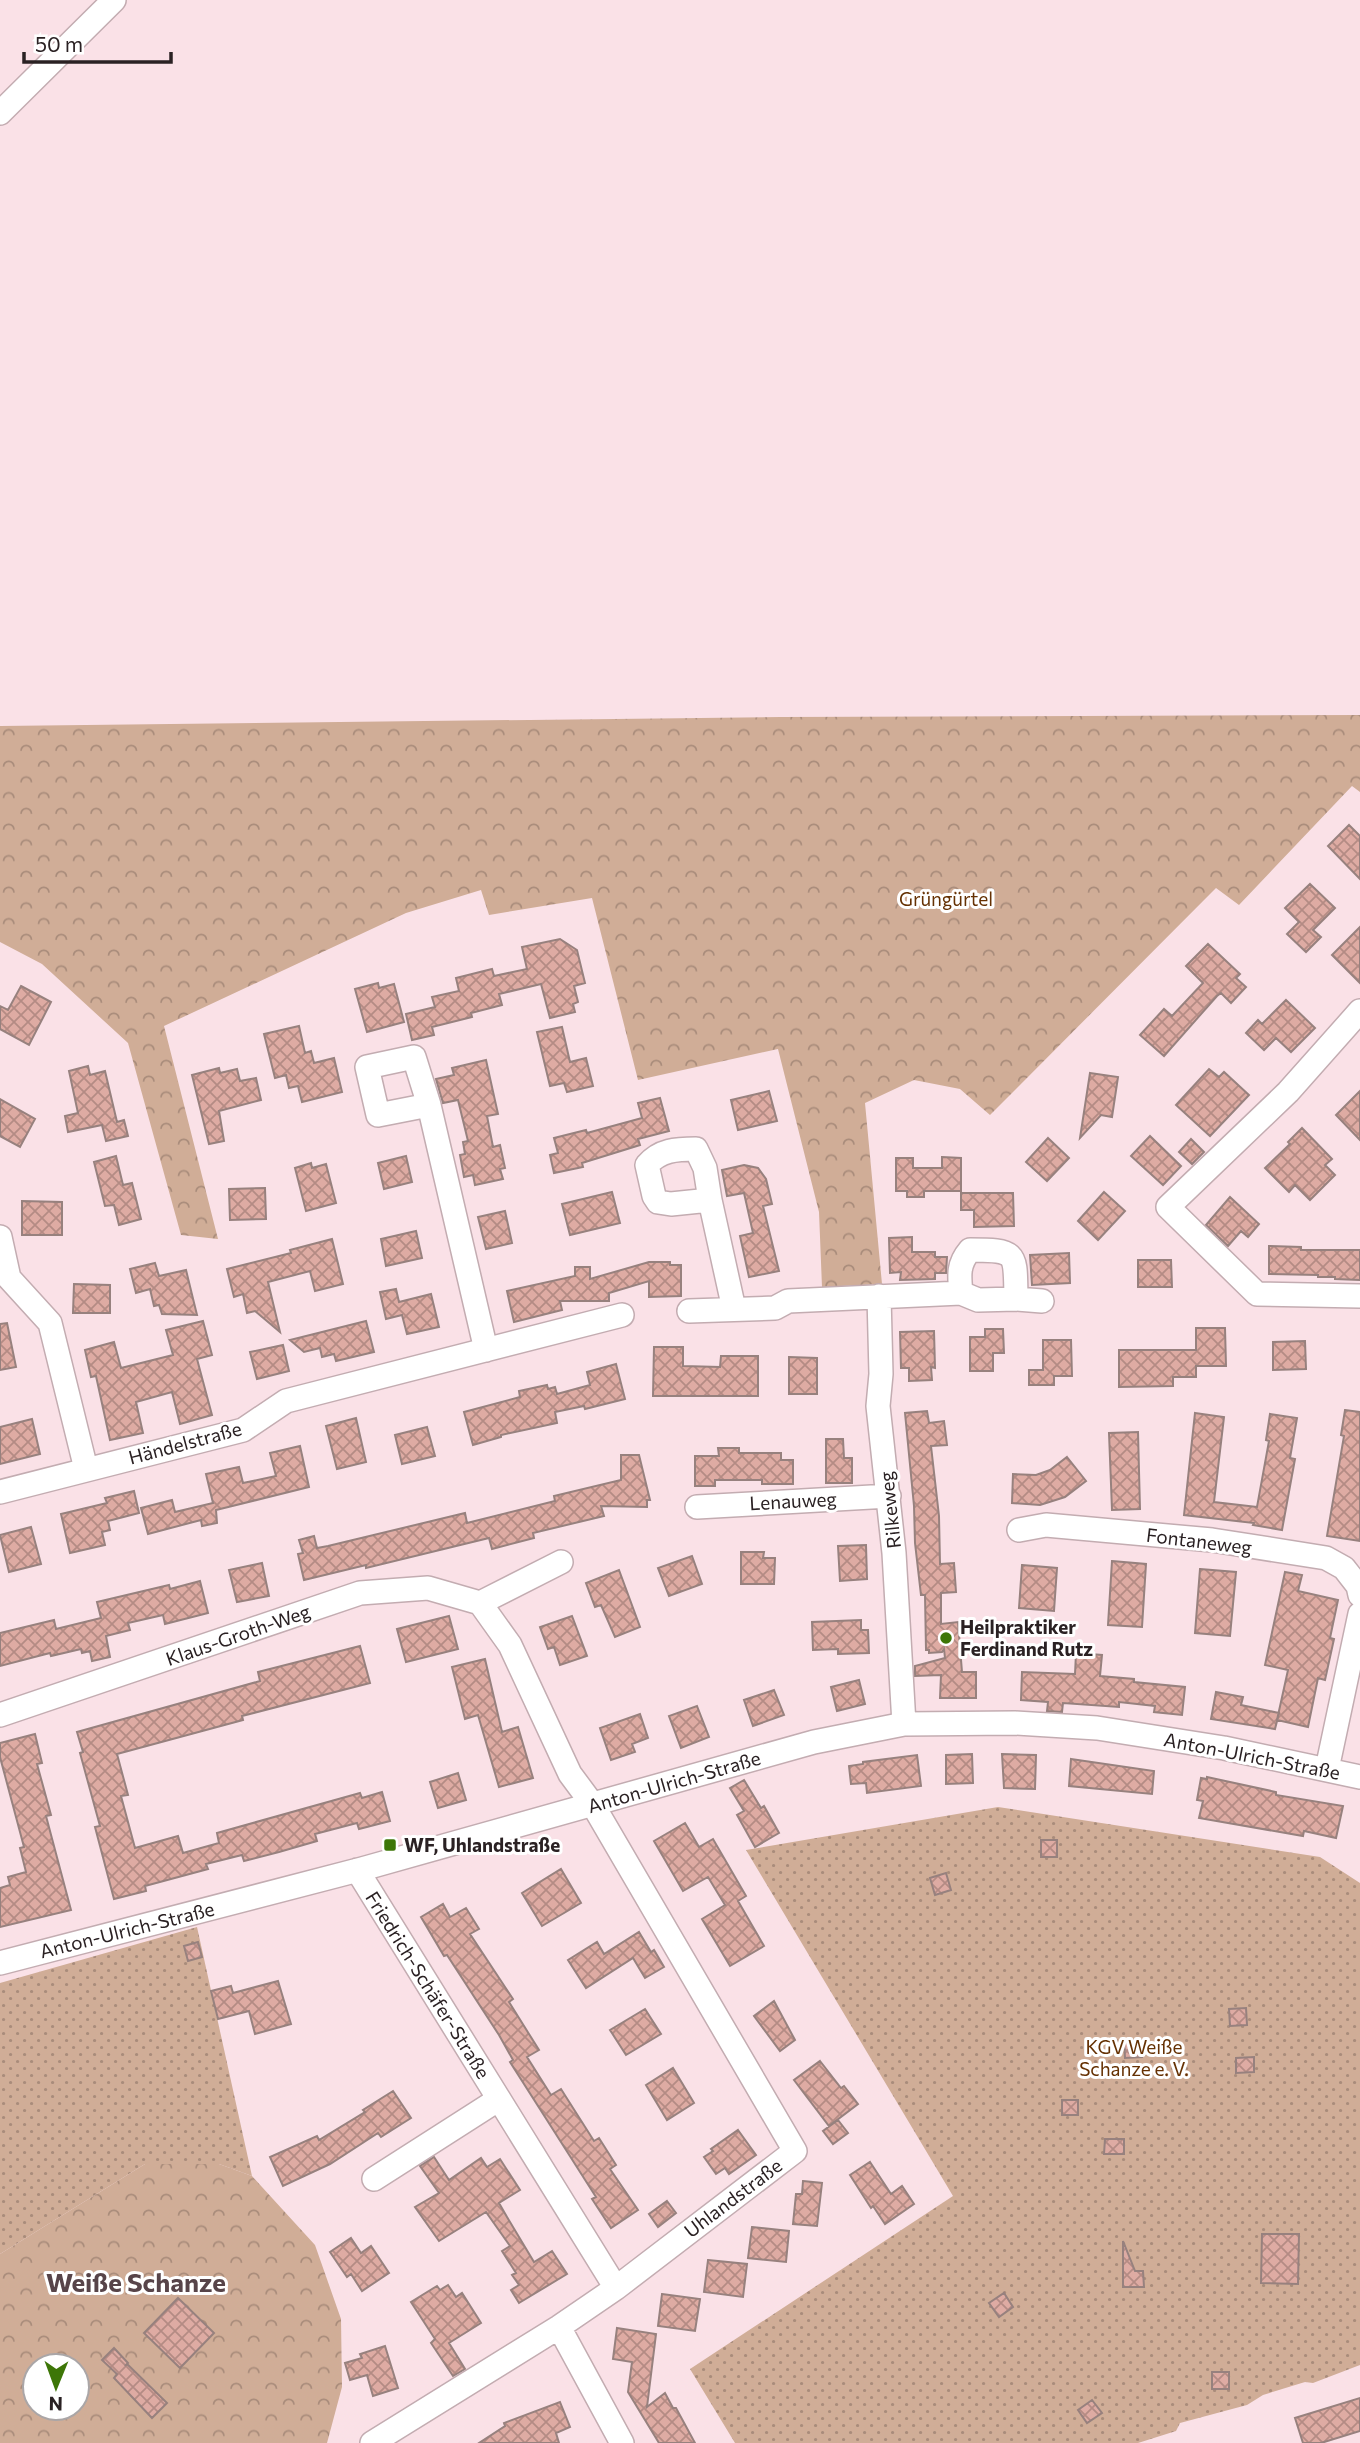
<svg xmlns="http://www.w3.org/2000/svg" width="1360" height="2443" viewBox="0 0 1360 2443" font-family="Commissioner,sans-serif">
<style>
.grass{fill:url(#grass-dots)}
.park{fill:url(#park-crowns);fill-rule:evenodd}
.building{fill:url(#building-cross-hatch);stroke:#97817e;stroke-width:2}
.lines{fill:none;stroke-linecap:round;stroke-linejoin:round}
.street-casing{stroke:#c3acb1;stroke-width:26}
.street{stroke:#fff;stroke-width:23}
.poi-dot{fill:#3d7607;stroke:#fff;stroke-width:2.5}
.labels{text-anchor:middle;stroke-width:6;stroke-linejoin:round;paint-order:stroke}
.park-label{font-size:19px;fill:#653103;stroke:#fff}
.street-label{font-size:19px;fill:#2a2123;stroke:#fff}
.poi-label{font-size:19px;font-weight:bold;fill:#2a2123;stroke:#fff;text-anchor:start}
.district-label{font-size:26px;font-weight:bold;fill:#574449;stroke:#fff}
</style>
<defs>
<pattern id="grass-dots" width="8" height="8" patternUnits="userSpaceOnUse" patternTransform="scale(1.75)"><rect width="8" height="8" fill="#d0ad97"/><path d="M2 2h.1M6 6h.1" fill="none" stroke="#a98c7b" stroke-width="1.8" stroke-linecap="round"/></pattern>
<pattern id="park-crowns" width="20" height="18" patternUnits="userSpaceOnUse" patternTransform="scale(1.75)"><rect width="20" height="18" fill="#d0ad97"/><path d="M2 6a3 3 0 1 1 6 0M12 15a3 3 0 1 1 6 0" fill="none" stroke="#a98c7b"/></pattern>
<pattern id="building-cross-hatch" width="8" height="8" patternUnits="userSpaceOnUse" patternTransform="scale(1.75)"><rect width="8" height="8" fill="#deaba3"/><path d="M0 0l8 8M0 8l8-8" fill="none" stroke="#b48b84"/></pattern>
</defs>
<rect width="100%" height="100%" fill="#fae1e7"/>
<path class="grass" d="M998 1807 1320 1857 1360 1883V2365L1313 2383 1305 2382 1263 2395 1247 2405 1180 2423 1176 2431 1138 2443H735L690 2369 953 2196 746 1850Z
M197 1927 252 2176 219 2164H145L0 2254V1983Z"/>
<path class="park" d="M1360 715V792L1352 786 1239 905 1216 888 990 1115 960 1089 914 1080 865 1103 882 1284 822 1287 819 1212 778 1049 638 1080 592 898 489 915 481 890 406 913 164 1026 218 1239 181 1235 128 1043 42 964 0 942V726L781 717Z
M145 2164H219L252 2176 315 2245 341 2319 342 2387 327 2443H0V2254ZM35 2366H77V2408H35Z"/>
<path class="building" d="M1349 825 1360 836V879L1328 846Z
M1310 884 1335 908 1313 930 1321 937 1306 952 1287 934 1299 922 1285 908Z
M1360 927V983L1332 955Z
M560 939 577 950 585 983 574 986 578 1002 573 1004 575 1012 550 1018 541 984 499 994 502 1005 471 1013 472 1017 432 1027 434 1035 412 1040 406 1014 435 1007 432 997 459 991 456 978 492 969 494 976 527 969 522 947Z
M1208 944 1240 974 1236 978 1246 987 1231 1003 1221 993 1217 996 1164 1056 1140 1035 1164 1009 1172 1016 1203 983 1186 966Z
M378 983 379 988 394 984 404 1022 367 1032 355 989Z
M21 986 51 1002 29 1045 0 1029V1006L8 1010Z
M1286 1000 1315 1028 1291 1052 1276 1038 1264 1050 1246 1033 1258 1020 1262 1024Z
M299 1026 305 1053 311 1051 314 1063 334 1058 342 1092 302 1102 298 1086 289 1088 286 1075 275 1078 264 1034Z
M562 1027 570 1062 586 1058 593 1086 567 1092 564 1083 550 1086 537 1032Z
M486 1060 498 1114 487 1116 493 1147 500 1145 505 1168 500 1169 503 1179 475 1185 473 1175 464 1177 460 1155 465 1154 463 1142 468 1141 458 1100 443 1103 436 1079 454 1075 452 1068Z
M88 1066 90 1075 105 1071 117 1122 124 1120 128 1136 106 1141 102 1125 68 1132 65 1116 78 1113 69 1071Z
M219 1068 220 1073 237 1069 240 1081 256 1078 261 1100 219 1111 224 1141 209 1144 192 1075Z
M1209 1069 1219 1077 1224 1072 1249 1095 1210 1136 1176 1105Z
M1090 1073 1118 1077 1112 1117 1101 1115 1080 1138Z
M769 1091 777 1121 738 1130 731 1100Z
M1360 1091V1140L1336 1115Z
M660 1098 669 1131 638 1139 640 1145 582 1163 583 1167 554 1173 550 1155 558 1153 554 1138 586 1130 587 1133 642 1118 638 1103Z
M0 1099 35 1119 20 1147 0 1136Z
M1302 1128 1332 1159 1325 1165 1335 1175 1310 1200 1295 1185 1289 1192 1265 1168 1290 1144 1288 1142Z
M1150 1136 1181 1166 1163 1185 1131 1156Z
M1048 1138 1069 1158 1047 1181 1026 1162Z
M1191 1139 1204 1152 1192 1164 1179 1152Z
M116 1156 123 1185 132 1183 141 1219 119 1225 114 1205 105 1206 94 1162Z
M406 1156 412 1182 384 1189 378 1163Z
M942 1157 961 1158V1191H924V1197H907V1191H896V1158H913V1168H942Z
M311 1163 312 1168 326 1164 336 1203 306 1211 295 1168Z
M744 1165 758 1168 766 1179 772 1204 763 1206 779 1271 749 1277 740 1236 753 1233 744 1193 727 1196 722 1170Z
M265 1188 266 1219 230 1220 229 1189Z
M612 1192 620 1223 570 1235 562 1204Z
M1104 1192 1125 1211 1098 1240 1078 1221Z
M961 1193H1013L1014 1226 974 1227V1210H961Z
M1230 1197 1259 1224 1248 1237 1241 1231 1228 1246 1206 1225Z
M22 1201 62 1202V1235H22Z
M505 1211 512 1243 486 1249 478 1217Z
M416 1231 422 1258 386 1266 381 1239Z
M912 1237V1252H935V1257H947L946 1273H935V1279L900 1280 901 1272 890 1273 889 1238Z
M332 1239 343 1284 315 1291 310 1271 268 1282 280 1332 255 1311 247 1313 243 1294 234 1297 227 1269 291 1253 290 1250Z
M1269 1246 1301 1247V1250H1360V1280L1335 1279V1277H1318V1275L1269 1274Z
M1069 1253 1070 1283 1032 1285 1030 1255Z
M1138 1260H1171L1172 1287H1138Z
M649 1262H670V1265H681V1296L649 1297V1281L609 1293V1301H560L562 1310 514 1322 507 1291 575 1276V1267H590V1279Z
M155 1263 159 1276 186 1270 197 1315 162 1314 159 1305 154 1306 150 1289 136 1293 130 1269Z
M74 1284 110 1285V1313H73Z
M396 1289 399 1302 431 1294 439 1327 407 1334 402 1315 386 1319 380 1292Z
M203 1321 212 1355 197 1359 212 1415 180 1424 172 1392 136 1402 143 1433 110 1440 96 1376 91 1377 85 1350 114 1342 121 1368 173 1355 166 1330Z
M366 1321 374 1352 336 1361 334 1354 322 1357 320 1348 304 1352 290 1340Z
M7 1323 16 1367 0 1370V1324Z
M1196 1328H1225L1226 1366H1196V1377H1173V1386L1119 1387V1350H1196Z
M985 1329H1003L1004 1353H993V1371H970V1337H985Z
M934 1331 935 1368 931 1367 932 1380 909 1381V1368H901L900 1332Z
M1043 1340H1071L1072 1376H1054V1385H1029V1370H1043Z
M1305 1341 1306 1369 1273 1370V1342Z
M283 1345 289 1371 257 1379 250 1352Z
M654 1347H683V1366L720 1367 721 1356H758V1396H653Z
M789 1357 817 1358V1394H789Z
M616 1364 625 1399 585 1409 584 1406 555 1412 557 1423 501 1435V1437L473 1445 464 1412 520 1397 519 1391 547 1385 548 1389 555 1387 557 1394 590 1385 587 1372Z
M1345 1410 1360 1412V1541L1327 1536 1344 1436 1341 1435Z
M927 1411 929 1423 944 1421 947 1445 931 1446 939 1516 940 1564 954 1563 956 1592 941 1593V1624L958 1622 962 1672H976V1698H940L941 1675 915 1676V1666L945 1658 944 1649 942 1652 929 1653V1650H926L925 1595H921L915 1543 914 1506 905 1413Z
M1195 1413 1224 1417 1214 1502 1257 1507 1269 1441 1266 1440 1270 1414 1297 1418 1290 1458 1295 1459 1282 1530 1253 1525 1254 1523 1184 1515Z
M356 1418 366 1462 337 1469 326 1426Z
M32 1419 40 1454 0 1464V1427Z
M427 1427 435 1456 402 1464 395 1435Z
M1138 1432 1140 1509 1112 1510 1109 1433Z
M826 1439H843L844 1458H852V1483H826Z
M300 1446 309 1487 216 1510 217 1523 202 1526 201 1520 148 1534 141 1508 172 1500 175 1512 213 1503 206 1474 239 1467 243 1483 276 1476 270 1453Z
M718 1448H739V1453H781V1460H793V1484H762V1480H715V1486H695V1456H719Z
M621 1455H639L650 1500H647V1507L601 1506 604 1516 533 1533 534 1538 492 1549 489 1538 366 1568V1565L304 1580 298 1554 303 1553 299 1540 314 1536 317 1548 328 1546 465 1513 467 1523 555 1501 554 1496 621 1480Z
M1067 1457 1086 1481 1065 1497 1040 1505 1012 1503 1013 1474 1036 1475 1050 1470Z
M134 1491 139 1513 108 1521 110 1530 102 1532 105 1545 70 1553 61 1514 107 1503 105 1498Z
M31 1527 41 1564 9 1572 0 1535Z
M866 1545 867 1579 840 1581 838 1546Z
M741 1552H764L763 1558H775L774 1584H741Z
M692 1556 702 1584 669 1596 658 1568Z
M1112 1561 1146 1564 1142 1627 1108 1625Z
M262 1563 269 1596 237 1602 229 1570Z
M1022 1565 1057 1568 1054 1611 1019 1608Z
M1200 1569 1236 1572 1230 1636 1195 1633Z
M619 1570 640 1627 615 1637 601 1605 595 1607 586 1583Z
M1285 1572 1302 1575 1298 1591 1338 1600 1330 1638 1334 1639 1325 1680 1318 1678 1308 1727 1277 1720 1288 1670 1265 1665Z
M200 1581 208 1613 165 1624 163 1615 128 1623 130 1630 106 1636 110 1657 92 1661 90 1651 82 1653 81 1649 51 1656 50 1653 0 1666V1633L54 1620 56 1629 101 1618 97 1602 169 1585 170 1589Z
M449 1616 458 1649 406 1662 397 1629Z
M572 1616 587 1656 560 1665 554 1647 548 1649 540 1627Z
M861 1620V1630H868L869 1653 838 1654V1649L813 1650 812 1622Z
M360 1646 370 1683 242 1716 243 1720 117 1754 128 1795 121 1796 135 1848 178 1836 183 1853 219 1843 217 1833 360 1793 362 1798 382 1792 390 1821 359 1829 357 1823 315 1834 317 1841 279 1852 244 1861 242 1855 206 1864 208 1869 145 1886 146 1891 114 1899 95 1827 100 1826 80 1753 83 1752 77 1732 260 1681 258 1672Z
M1076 1653 1102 1655 1100 1676 1134 1679V1682L1185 1687 1182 1715 1154 1712 1155 1706 1119 1702V1707L1063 1703 1062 1712 1047 1711 1048 1702 1021 1700 1022 1672 1075 1674Z
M485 1659 502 1732 518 1727 533 1778 499 1787 478 1715 465 1719 452 1667Z
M859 1680 865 1704 837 1711 831 1687Z
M774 1690 784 1715 753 1726 744 1700Z
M1216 1692 1243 1697 1241 1705 1279 1713 1275 1729 1211 1719Z
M697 1706 709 1737 681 1748 669 1716Z
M640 1714 648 1738 632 1744 635 1752 611 1760 600 1728Z
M35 1734 42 1763 37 1764 51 1815 46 1816 71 1910 0 1927V1888L10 1885 8 1877 26 1872 20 1848 24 1847 0 1757V1743Z
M972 1754 973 1783 946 1784V1755Z
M1002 1754 1036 1755 1035 1789 1004 1788Z
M917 1755 921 1786 867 1793 866 1783 851 1784 849 1766 863 1764V1762Z
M1071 1759 1154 1771 1152 1794 1069 1786Z
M458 1773 466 1800 438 1808 430 1782Z
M1207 1777 1276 1792V1795L1343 1806 1336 1838 1304 1831 1303 1836 1199 1818 1203 1801 1197 1800 1201 1778 1207 1779Z
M744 1780 761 1808 764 1806 779 1833 755 1847 737 1815 744 1811 730 1788Z
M685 1823 699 1847 713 1839 746 1896 738 1901 764 1946 730 1966 702 1919 725 1905 708 1877 683 1891 654 1841Z
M1041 1840H1057V1857H1041Z
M561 1869 581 1903 542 1926 522 1893Z
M946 1873 951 1890 935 1895 930 1878Z
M443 1904 450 1917 466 1908 479 1929 470 1934 513 1999 509 2002 539 2050 527 2057 551 2095 561 2089 594 2141 599 2138 616 2165 610 2169 638 2210 611 2228 592 2199 596 2197 510 2062 513 2060 499 2035 447 1955 444 1956 421 1917Z
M639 1932 651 1952 654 1950 664 1967 645 1978 633 1958 586 1988 568 1960 597 1942 604 1954Z
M198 1942 202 1957 188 1961 184 1946Z
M278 1981 291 2024 255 2034 249 2011 218 2019 211 1991 231 1986 233 1993Z
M774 2001 795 2040 780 2051 754 2016Z
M1246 2008 1247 2025 1230 2026 1229 2009Z
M645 2009 661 2034 626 2055 610 2030Z
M1141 2040 1142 2057 1125 2058 1124 2041Z
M1254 2057V2072L1236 2073V2058Z
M820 2061 841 2088 844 2086 858 2104 829 2126 794 2080Z
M673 2068 694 2103 667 2120 646 2085Z
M393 2091 411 2118 381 2137 378 2133 330 2164 283 2186 270 2157 317 2136 319 2140 365 2112 363 2110Z
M1062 2100H1078V2115H1062Z
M838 2120 848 2133 833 2144 823 2131Z
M738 2130 756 2155 729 2174 725 2168 716 2174 704 2157 713 2151 711 2149Z
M1105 2139H1124V2154H1104Z
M434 2157 449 2180 481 2158 487 2167 500 2159 520 2190 499 2203 507 2217 534 2262 552 2251 567 2274 519 2303 511 2290 519 2285 512 2275 516 2273 502 2251 510 2246 486 2212 439 2241 415 2207 439 2193 420 2166Z
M870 2162 891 2194 902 2186 914 2204 885 2224 873 2206 871 2208 850 2175Z
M803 2181 822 2183 817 2226 793 2224 796 2194H802Z
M667 2201 676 2213 658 2227 649 2214Z
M752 2227 789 2231 786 2262 748 2258Z
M1262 2234H1299L1298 2284 1261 2283Z
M351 2238 361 2253 371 2246 389 2273 362 2291 351 2274 347 2277 330 2252Z
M1123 2241 1135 2271H1143L1144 2287H1123Z
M708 2260 747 2264 743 2297 704 2292Z
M448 2285 456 2297 462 2293 481 2323 449 2343 465 2369 453 2376 431 2343 435 2339 411 2302 437 2286 440 2290Z
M1004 2293 1013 2307 999 2317 989 2303Z
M662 2294 700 2299 695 2331 658 2326Z
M178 2298 214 2333 180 2368 144 2333Z
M617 2328 656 2334 647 2407 665 2393 673 2408H676L695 2443H659L628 2392 632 2362 613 2359Z
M385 2346 398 2388 373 2396 367 2375 350 2380 345 2363 362 2358 360 2354Z
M114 2348 128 2363 125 2366 127 2364 167 2403 152 2418 114 2378 117 2374 102 2360Z
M1212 2372H1229V2389H1212Z
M1360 2398V2431L1321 2443H1303L1295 2418Z
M1092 2400 1102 2413 1087 2423 1078 2410Z
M560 2402 570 2427 556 2433 559 2443H479L505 2426 504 2423Z"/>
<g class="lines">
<g class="street-casing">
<path id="street" d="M0 113 114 0
M1360 1011 1288 1092 1168 1207 1257 1294 1360 1296
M429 1105 378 1115 367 1067 414 1057 429 1105 486 1350
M710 1200 671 1204 658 1202 654 1196 647 1165C660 1150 676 1149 696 1149L705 1168 710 1200 734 1309
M0 1237 9 1278 50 1323 86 1469
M961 1293C959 1275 958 1264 970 1250 1019 1250 1015 1253 1016 1299
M879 1296 881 1374 878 1406 894 1553 904 1724
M689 1311 775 1308 788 1301 961 1293 978 1300 1016 1299 1042 1301
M0 1492 243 1430 286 1401 622 1315
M697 1507 889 1496
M1019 1530 1046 1525 1212 1540 1326 1558 1344 1568 1358 1586 1360 1595
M480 1603 561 1562
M0 1715 360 1593 428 1588 480 1603 510 1645 570 1774 593 1805 795 2151 616 2288 559 2327 372 2443
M1327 1769 1360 1614
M357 1870 616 2288
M0 1963 362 1869 814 1742 904 1724 1015 1723 1097 1728 1224 1748 1360 1777
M374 2179 499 2099
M559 2327 622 2443"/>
</g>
<use href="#street" class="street"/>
</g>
<g class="poi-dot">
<circle cx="946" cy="1638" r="7"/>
<rect x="383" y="1838" width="14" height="14" rx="3.5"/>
</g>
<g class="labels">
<g class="park-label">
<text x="946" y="906">Grüngürtel</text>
<text x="1134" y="2054">KGV Weiße<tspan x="1134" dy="22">Schanze e. V.</tspan></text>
</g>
<g class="street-label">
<text transform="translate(185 1443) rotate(-15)" y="7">Händelstraße</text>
<text transform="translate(793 1501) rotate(-3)" y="7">Lenauweg</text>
<text transform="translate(890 1510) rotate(-96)" y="7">Rilkeweg</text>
<text transform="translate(1199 1541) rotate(7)" y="7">Fontaneweg</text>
<text transform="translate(238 1635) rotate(-19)" y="7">Klaus-Groth-Weg</text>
<text transform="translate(1252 1756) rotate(11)" y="7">Anton-Ulrich-Straße</text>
<text transform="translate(674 1782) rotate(-16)" y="7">Anton-Ulrich-Straße</text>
<text transform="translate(127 1930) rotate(-14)" y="7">Anton-Ulrich-Straße</text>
<text transform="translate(428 1985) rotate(58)" y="7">Friedrich-Schäfer-Straße</text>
<text transform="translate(733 2198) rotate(-37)" y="7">Uhlandstraße</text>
</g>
<g class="poi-label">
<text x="960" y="1634">Heilpraktiker<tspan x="960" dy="22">Ferdinand Rutz</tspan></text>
<text x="404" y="1852">WF, Uhlandstraße</text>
</g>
<g class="district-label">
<text x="136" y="2292">Weiße Schanze</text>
</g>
</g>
<g transform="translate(56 2387) rotate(181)"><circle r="33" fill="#ffffff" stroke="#aaa6a7" stroke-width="2"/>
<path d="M0-5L12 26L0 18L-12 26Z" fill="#3d7607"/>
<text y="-10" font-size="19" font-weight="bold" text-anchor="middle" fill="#2a2123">N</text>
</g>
<path d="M24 52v10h147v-10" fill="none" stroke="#2a2123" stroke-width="3.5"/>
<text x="35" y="52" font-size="21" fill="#2a2123" stroke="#ffffff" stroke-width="5" paint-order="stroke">50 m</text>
</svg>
